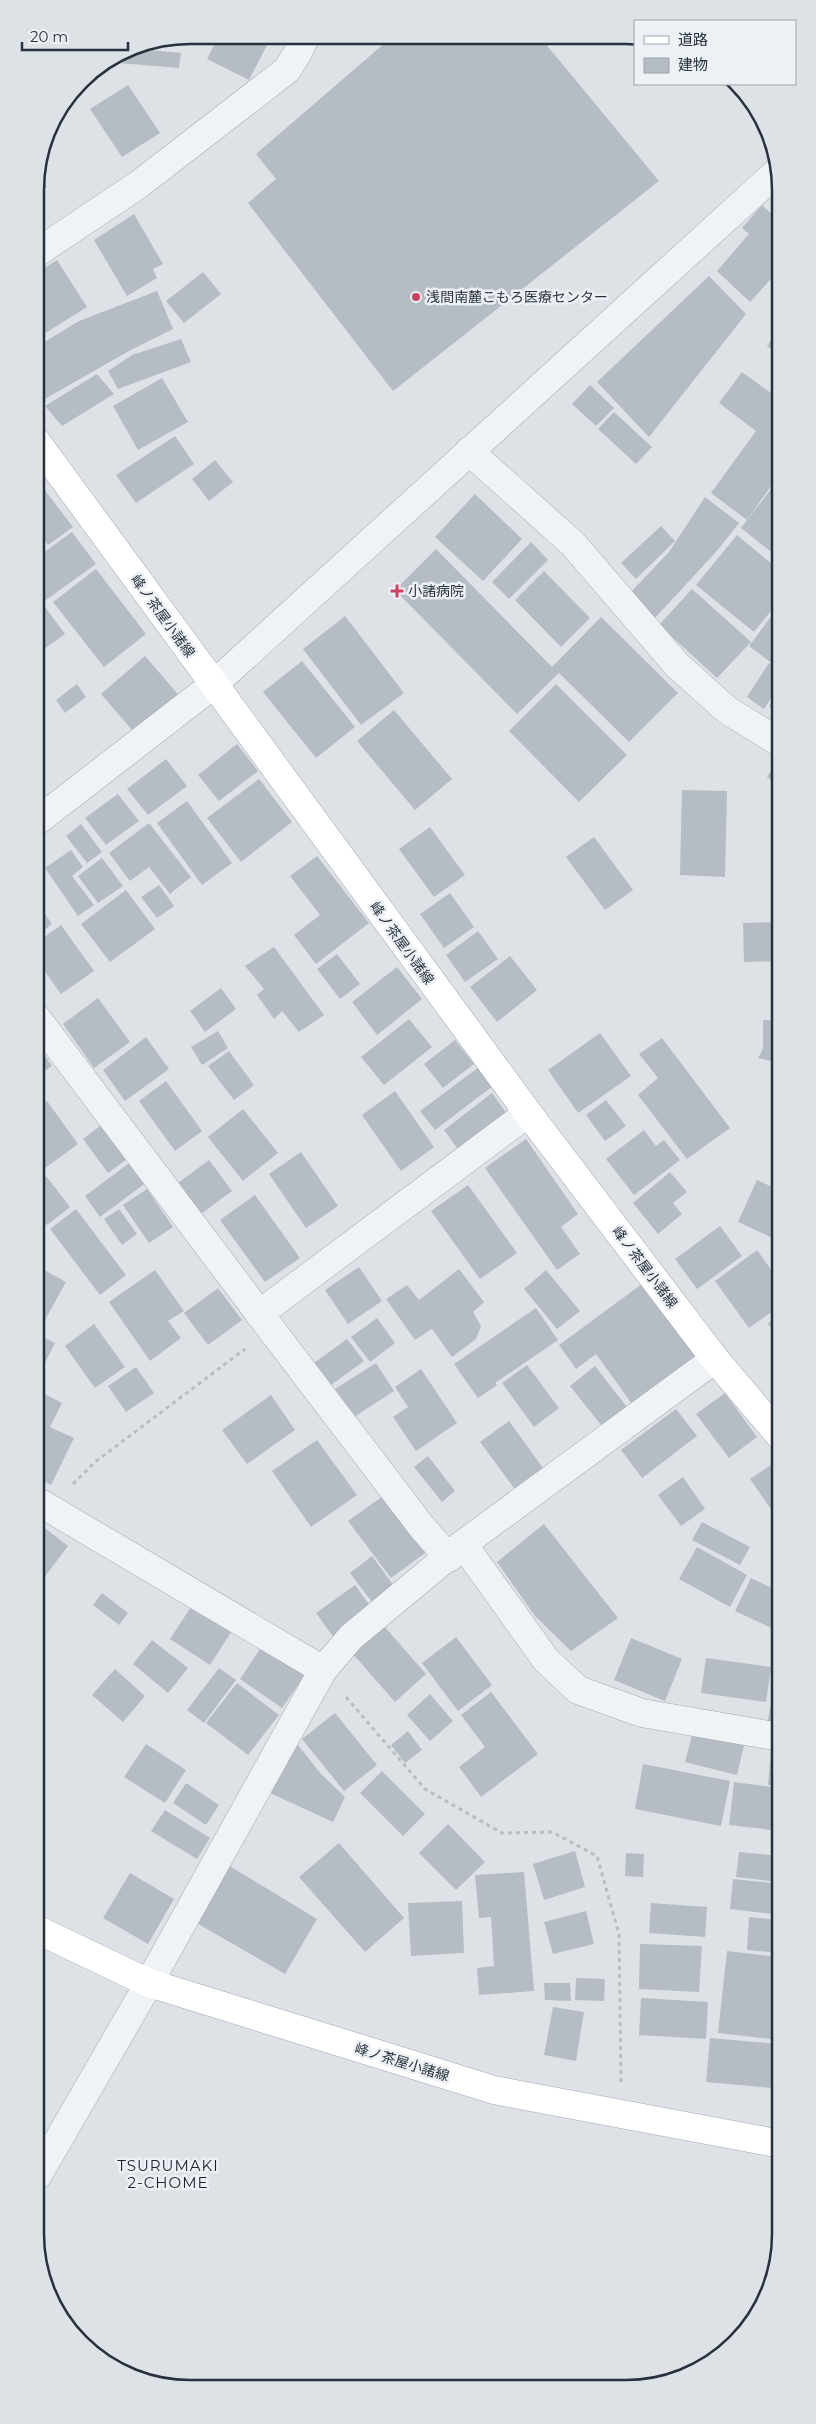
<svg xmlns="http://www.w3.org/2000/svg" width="816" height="2424" viewBox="0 0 816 2424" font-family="Montserrat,'Noto Sans JP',sans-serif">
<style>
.building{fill:#b5bcc4}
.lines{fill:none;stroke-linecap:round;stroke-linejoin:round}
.minor-casing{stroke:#a3a9b1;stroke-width:29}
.major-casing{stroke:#9da7b3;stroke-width:29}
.path{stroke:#b8bdc2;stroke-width:3;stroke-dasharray:4 4;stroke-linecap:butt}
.minor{stroke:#f0f3f6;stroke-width:28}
.major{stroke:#fff;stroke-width:28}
.poi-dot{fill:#cd4260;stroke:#edf1f5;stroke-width:2}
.labels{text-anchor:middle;stroke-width:5;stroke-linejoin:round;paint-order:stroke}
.poi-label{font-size:14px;fill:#27313e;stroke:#edf1f5;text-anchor:start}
.street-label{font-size:14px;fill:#27313e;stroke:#edf1f5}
.neighbourhood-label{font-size:15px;letter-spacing:1px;fill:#19222f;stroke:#edf1f5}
.rim{fill:none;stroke:#27313e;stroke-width:2.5}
</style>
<rect width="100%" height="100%" fill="#dee2e7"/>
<path class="building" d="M219 35H264L270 39 249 80 207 59Z
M393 36 540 37 659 181 393 391 248 203 276 179 256 154Z
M128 48 181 53 179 68 106 62Z
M128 85 160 133 122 157 90 109Z
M37 173 47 187 35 195V179Z
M762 205 778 220V271L750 302 717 271 749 234 742 228Z
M134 214 163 264 153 269 157 278 127 296 94 240Z
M57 260 87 307 36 339 35 274Z
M203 272 221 294 184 323 166 301Z
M709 276 746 314 649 437 597 382Z
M157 291 173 329 127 352 36 404V347L79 321Z
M778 331V354L767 346Z
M181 339 191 362 118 389 108 371 132 355Z
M742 372 778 398V476L747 520 711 493 756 431 719 403Z
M97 374 114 394 62 426 45 406Z
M162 378 188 422 138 450 113 406Z
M590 385 614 408 596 426 572 404Z
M614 412 652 447 636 464 598 429Z
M175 436 194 464 136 503 116 475Z
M215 460 233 482 209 501 192 479Z
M778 480 779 558 741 528Z
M41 485 73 527 48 545 36 528V488Z
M475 494 522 539 483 581 435 537Z
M705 497 739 523 716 552 653 620 626 597 669 552Z
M661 526 675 541 636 579 621 563Z
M72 532 96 564 39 605 36 601V558Z
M737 535 779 570V601L754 632 696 585Z
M531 542 548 560 509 599 492 582Z
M436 549 552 667 601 617 678 693 629 742 559 673 517 714 395 590Z
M96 569 146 634 104 667 53 602Z
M544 571 590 618 561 647 515 600Z
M692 589 751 642 717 678 659 625Z
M779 606V665L777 667 749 646Z
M45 607 65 634 36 655V613Z
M345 616 404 693 361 725 303 649Z
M145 656 183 700 139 738 101 694Z
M302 661 355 727 316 758 263 692Z
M769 663 779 669V686L764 709 747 697Z
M77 684 86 697 65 713 56 700Z
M556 684 627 755 579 802 509 731Z
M779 695V715L769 706Z
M394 710 452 779 415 810 357 741Z
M237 744 258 771 219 801 198 775Z
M166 759 187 786 148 815 127 789Z
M779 759V785L767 777Z
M259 779 292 822 241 862 207 818Z
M682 790 727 791 725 877 680 875Z
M118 794 139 821 106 845 85 818Z
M187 801 232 863 202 885 157 823Z
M149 823 191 877 170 894 149 867 130 881 109 853Z
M81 824 102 852 87 863 66 836Z
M430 827 465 875 434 897 399 849Z
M594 837 633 890 605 910 566 857Z
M71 850 83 867 72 876 94 905 78 916 45 868Z
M317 856 369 923 316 964 294 935 320 915 290 876Z
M102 858 123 886 98 903 78 876Z
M159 885 174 906 157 918 141 897Z
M126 890 155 929 110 962 81 924Z
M450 893 474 927 444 948 420 914Z
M36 901 52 924 36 936Z
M779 922V961L744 962 743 923Z
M61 925 94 971 61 994 36 959V943Z
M478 931 498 959 465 982 446 955Z
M274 947 324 1015 299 1032 282 1011 274 1019 257 995 264 989 245 966Z
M337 954 360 984 340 999 317 969Z
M510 956 537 990 497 1022 470 987Z
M397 967 422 999 377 1035 352 1002Z
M221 988 236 1009 205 1032 190 1011Z
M98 998 130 1042 94 1068 63 1024Z
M409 1019 432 1047 384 1085 361 1057Z
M763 1020 779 1021V1063L758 1058 763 1049Z
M218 1031 228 1048 202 1065 191 1047Z
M600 1033 631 1076 578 1113 548 1070Z
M146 1037 169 1069 125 1101 103 1070Z
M662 1038 730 1128 687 1159 638 1095 658 1078 639 1054Z
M455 1040 474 1064 443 1088 424 1064Z
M36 1044 52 1066 36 1077Z
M229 1051 254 1085 234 1100 208 1066Z
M479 1067 493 1086 435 1130 420 1111Z
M166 1081 202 1131 175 1151 139 1101Z
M395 1091 434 1147 401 1171 362 1115Z
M492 1093 510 1118 462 1155 444 1130Z
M606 1100 626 1126 605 1141 586 1115Z
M47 1101 78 1144 37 1174 36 1109Z
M243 1109 278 1153 243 1181 208 1137Z
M105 1122 130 1157 108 1173 83 1139Z
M644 1130 656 1146 664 1140 680 1160 634 1195 606 1159Z
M526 1139 578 1214 561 1227 580 1254 557 1270 485 1168Z
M301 1152 338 1206 306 1228 269 1174Z
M209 1160 232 1191 197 1217 174 1186Z
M132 1161 147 1182 100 1217 85 1196Z
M670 1172 687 1192 673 1203 682 1214 658 1234 633 1203Z
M46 1176 70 1207 47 1225 37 1213V1184Z
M757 1180 779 1190V1241L738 1222Z
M468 1185 517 1253 480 1279 431 1211Z
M147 1189 173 1227 149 1243 123 1205Z
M255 1195 300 1258 265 1282 220 1220Z
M76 1209 126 1275 100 1295 50 1229Z
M119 1209 137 1234 122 1245 104 1219Z
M720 1226 742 1256 697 1289 675 1259Z
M757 1250 779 1281 780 1306 749 1328 715 1281Z
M37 1266 66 1282 39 1331 37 1329Z
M359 1267 382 1301 348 1324 325 1290Z
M459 1269 484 1302 473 1312 481 1326 476 1339 452 1357 432 1329 415 1340 386 1299 407 1285 419 1300Z
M155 1270 184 1311 168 1321 181 1338 150 1361 109 1302Z
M546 1270 580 1311 557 1329 524 1289Z
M642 1284 701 1364 637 1411 596 1354 576 1369 559 1345Z
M218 1288 242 1320 208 1345 184 1313Z
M536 1308 558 1340 495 1383 497 1385 478 1398 454 1364Z
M780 1311V1329L767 1325Z
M377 1318 395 1343 370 1362 351 1337Z
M94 1324 125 1367 95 1388 65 1346Z
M37 1334 55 1343 37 1379Z
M347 1339 364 1361 331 1385 314 1363Z
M376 1363 394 1391 354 1417 335 1389Z
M527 1365 559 1408 534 1427 502 1383Z
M595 1366 630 1411 605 1430 570 1386Z
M136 1367 154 1393 126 1412 108 1386Z
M421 1369 457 1423 416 1451 393 1417 408 1407 395 1387Z
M780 1388V1406L771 1395Z
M39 1391 62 1403 50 1427 74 1438 51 1485 37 1478V1396Z
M725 1393 757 1437 729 1458 696 1414Z
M271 1395 295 1430 247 1464 222 1430Z
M676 1409 697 1436 642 1478 621 1450Z
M509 1421 545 1471 517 1492 480 1442Z
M317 1440 357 1495 311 1527 272 1471Z
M428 1456 455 1491 442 1502 414 1467Z
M780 1459V1522L750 1479Z
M683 1477 705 1509 681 1526 658 1495Z
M383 1496 425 1553 391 1578 348 1521Z
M37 1522 68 1546 37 1587Z
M702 1522 750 1547 740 1565 692 1540Z
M544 1524 618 1618 571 1651 535 1616 497 1562Z
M697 1547 747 1575 730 1607 679 1579Z
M372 1556 394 1586 372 1602 350 1573Z
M751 1578 780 1592V1632L735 1611Z
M355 1585 373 1610 334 1638 316 1613Z
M102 1593 128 1613 119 1625 93 1605Z
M193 1604 233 1629 210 1665 170 1639Z
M383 1625 426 1674 395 1702 352 1653Z
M456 1637 492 1685 458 1711 422 1663Z
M631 1638 682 1659 665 1701 614 1680Z
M152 1640 188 1668 168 1693 133 1664Z
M264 1643 307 1672 282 1708 240 1679Z
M706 1658 771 1667 766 1702 701 1693Z
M779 1664H780V1726L767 1724Z
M219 1668 236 1680 204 1723 187 1710Z
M115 1669 145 1696 123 1722 92 1695Z
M237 1683 279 1715 248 1755 206 1723Z
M491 1692 538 1754 481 1797 459 1767 485 1747 461 1715Z
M430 1694 453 1721 430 1741 407 1715Z
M335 1713 377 1765 344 1791 302 1739Z
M695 1724 746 1737 737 1775 685 1762Z
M408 1731 422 1750 405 1763 391 1745Z
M294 1740 321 1774 345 1797 333 1822 270 1793Z
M146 1744 186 1770 165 1803 124 1777Z
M771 1750H780V1786L768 1785Z
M643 1764 730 1781 721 1826 635 1809Z
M382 1771 425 1814 403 1836 360 1793Z
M734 1782 780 1788V1831L729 1825Z
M186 1783 219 1805 206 1825 173 1803Z
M165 1810 210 1838 197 1859 151 1831Z
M448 1824 485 1862 456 1890 419 1853Z
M339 1843 404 1918 365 1952 299 1877Z
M575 1851 585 1887 544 1900 533 1864Z
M739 1852 780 1856V1882L736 1877Z
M626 1853 644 1854 643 1877 625 1876Z
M228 1865 317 1919 285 1974 195 1922Z
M524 1872 534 1991 479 1995 477 1968 494 1966 491 1917 479 1918 475 1875Z
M130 1873 174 1899 148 1944 103 1918Z
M733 1879 780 1884V1915L730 1909Z
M462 1901 464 1953 411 1956 408 1903Z
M651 1903 707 1907 705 1937 649 1933Z
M586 1911 594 1944 553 1954 544 1922Z
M749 1917 780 1920V1953L747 1950Z
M640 1944 702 1946 699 1992 639 1989Z
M727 1951 780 1957V2040L718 2033Z
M576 1978 605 1979 604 2001 575 2000Z
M544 1983H570L571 2001 545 2000Z
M641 1998 708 2002 706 2039 639 2035Z
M553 2007 584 2012 576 2061 544 2055Z
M710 2038 778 2044 773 2088 706 2082Z"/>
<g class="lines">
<g class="minor-casing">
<path id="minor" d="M35 254 138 185 287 70 297 54 306 36
M469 451 573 544 677 665 727 710 779 742
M36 822 213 685 778 171
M36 1017 271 1329 421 1526 449 1558
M259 1314 528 1113
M37 1501 323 1670
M463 1544 546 1660 578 1690 642 1713 780 1737
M38 2175 149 1983 323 1670 351 1637 463 1544 715 1359"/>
</g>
<g class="major-casing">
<path id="major" d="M36 441 528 1113 715 1359 780 1436
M38 1930 149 1983 494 2090 781 2144"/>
</g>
<path class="path" d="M736 84 745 96
M73 1484 95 1462 245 1349
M346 1697 425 1789 502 1833 552 1832 597 1856 619 1934 621 2082"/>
<use href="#minor" class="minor"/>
<use href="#major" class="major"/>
</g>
<g class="poi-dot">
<circle cx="416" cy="297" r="5"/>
<path d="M394.5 583.5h5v5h5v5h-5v5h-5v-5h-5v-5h5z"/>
</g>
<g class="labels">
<g class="poi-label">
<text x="426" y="302">浅間南麓こもろ医療センター</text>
<text x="408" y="596">小諸病院</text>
</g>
<g class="street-label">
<text transform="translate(163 616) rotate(54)" y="5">峰ノ茶屋小諸線</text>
<text transform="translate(402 943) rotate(54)" y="5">峰ノ茶屋小諸線</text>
<text transform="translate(645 1267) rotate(53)" y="5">峰ノ茶屋小諸線</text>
<text transform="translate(402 2062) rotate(17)" y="5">峰ノ茶屋小諸線</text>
</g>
<g class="neighbourhood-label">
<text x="168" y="2171">TSURUMAKI<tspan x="168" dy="17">2-CHOME</tspan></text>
</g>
</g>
<path d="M0 0H816V2424H0ZM190 44H626A146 146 0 0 1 772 190V2234A146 146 0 0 1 626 2380H190A146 146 0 0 1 44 2234V190A146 146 0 0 1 190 44Z" fill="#dde2e6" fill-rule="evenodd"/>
<path class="rim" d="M190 44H626A146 146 0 0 1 772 190V2234A146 146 0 0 1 626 2380H190A146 146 0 0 1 44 2234V190A146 146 0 0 1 190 44Z"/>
<rect x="634" y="20" width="162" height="65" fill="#edf1f5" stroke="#9ea4ac"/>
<rect x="644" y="36" width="25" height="8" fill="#ffffff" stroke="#9ea4ac"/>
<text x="678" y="45" font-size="15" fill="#27313e">道路</text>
<rect x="644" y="58" width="25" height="15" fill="#b5bcc4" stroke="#9ea4ac"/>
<text x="678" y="70" font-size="15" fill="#27313e">建物</text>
<path d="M22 42v8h106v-8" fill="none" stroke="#27313e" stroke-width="2.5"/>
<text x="30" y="42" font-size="15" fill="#27313e" stroke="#edf1f5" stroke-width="4" paint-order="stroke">20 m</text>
</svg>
